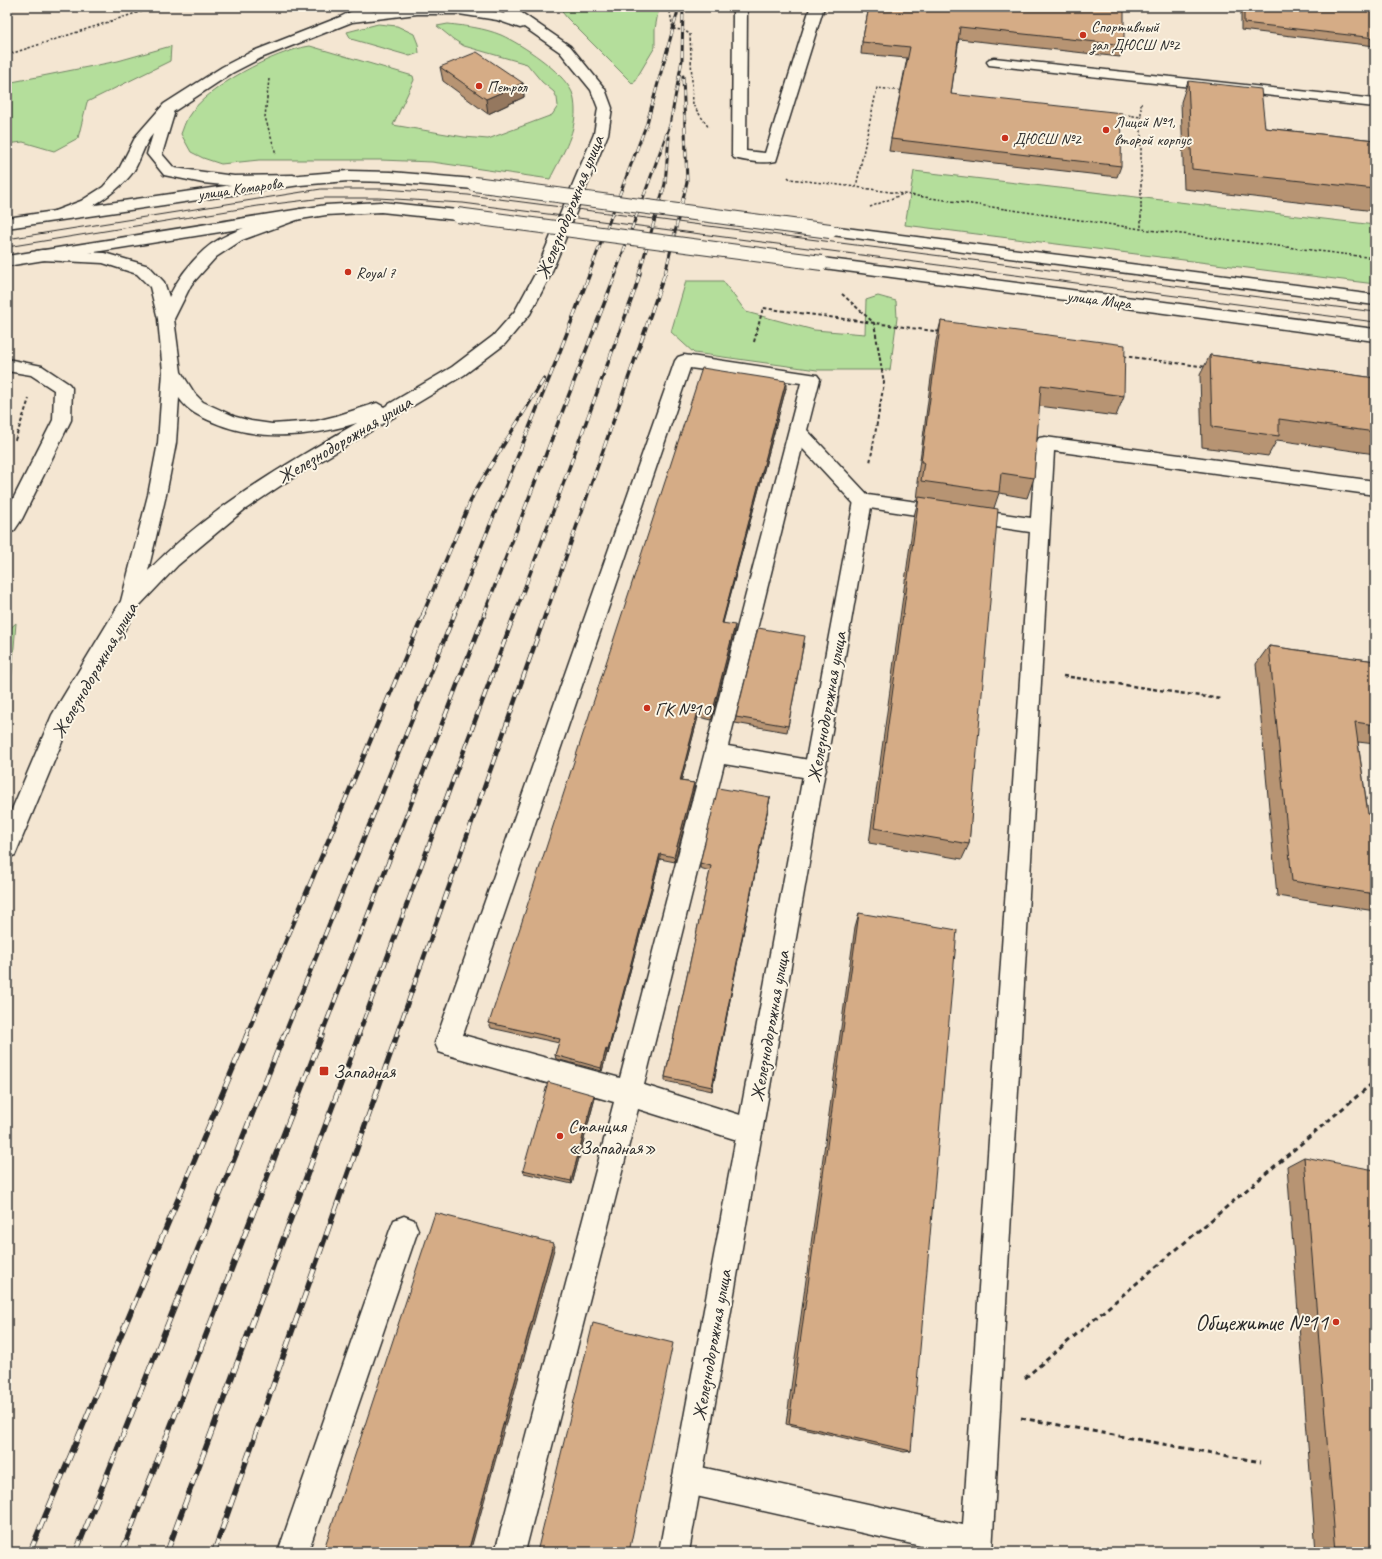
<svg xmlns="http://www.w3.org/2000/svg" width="1382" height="1559" viewBox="0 0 1382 1559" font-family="Caveat,sans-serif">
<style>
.green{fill:#b4de9b;stroke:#708463}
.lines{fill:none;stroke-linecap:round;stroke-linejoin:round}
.service-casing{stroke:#2b2b2b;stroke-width:3}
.minor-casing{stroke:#2b2b2b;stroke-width:3}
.secondary-casing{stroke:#2b2b2b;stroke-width:3}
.primary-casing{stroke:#2b2b2b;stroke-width:3}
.path-far3{stroke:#2b2b2b;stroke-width:1.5;stroke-dasharray:2.5 2;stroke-linecap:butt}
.path-far2{stroke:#2b2b2b;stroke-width:2;stroke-dasharray:3.5 2.5;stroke-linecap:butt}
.path-far1{stroke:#2b2b2b;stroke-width:2.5;stroke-dasharray:4 3;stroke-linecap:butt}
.path{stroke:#2b2b2b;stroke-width:3;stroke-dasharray:5 4;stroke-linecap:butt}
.service{fill:#fcf5e5;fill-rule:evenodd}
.minor{fill:#fcf5e5;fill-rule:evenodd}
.secondary{fill:#fcf5e5;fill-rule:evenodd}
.primary{fill:#fcf5e5;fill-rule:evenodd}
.tram{stroke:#2b2b2b;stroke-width:1}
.rail-far3-casing{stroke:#2b2b2b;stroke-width:3}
.rail-far2-casing{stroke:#2b2b2b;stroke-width:3.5}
.rail-far1-casing{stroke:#2b2b2b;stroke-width:4.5}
.rail-casing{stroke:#2b2b2b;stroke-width:5.5}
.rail-far3{stroke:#fcf5e5;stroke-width:2;stroke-dasharray:6;stroke-linecap:butt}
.rail-far2{stroke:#fcf5e5;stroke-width:2.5;stroke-dasharray:8;stroke-linecap:butt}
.rail-far1{stroke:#fcf5e5;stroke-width:3;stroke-dasharray:9;stroke-linecap:butt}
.rail{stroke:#fcf5e5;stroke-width:4;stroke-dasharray:12;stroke-linecap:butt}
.primary-bridge-casing{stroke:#2b2b2b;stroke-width:16;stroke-linecap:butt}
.primary-bridge{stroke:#fcf5e5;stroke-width:14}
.wall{fill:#b79473;stroke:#2b2b2b}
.shaded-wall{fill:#95785e;stroke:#2b2b2b}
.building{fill:#d5ac86;stroke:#2b2b2b}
.poi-dot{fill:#c8321e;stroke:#fcf5e5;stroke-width:1.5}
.labels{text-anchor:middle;stroke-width:4;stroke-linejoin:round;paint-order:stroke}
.far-poi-label{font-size:16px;fill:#2b2b2b;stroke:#fcf5e5;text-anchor:start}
.far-street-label{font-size:16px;fill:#2b2b2b;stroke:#fcf5e5}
.street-label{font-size:19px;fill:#2b2b2b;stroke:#fcf5e5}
.poi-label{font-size:19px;fill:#2b2b2b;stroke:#fcf5e5;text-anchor:start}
.near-poi-label{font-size:23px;fill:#2b2b2b;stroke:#fcf5e5;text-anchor:end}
</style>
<rect width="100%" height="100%" fill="#f4e6d2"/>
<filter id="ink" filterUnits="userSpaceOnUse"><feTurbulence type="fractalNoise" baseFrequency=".025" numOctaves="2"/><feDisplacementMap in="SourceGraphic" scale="8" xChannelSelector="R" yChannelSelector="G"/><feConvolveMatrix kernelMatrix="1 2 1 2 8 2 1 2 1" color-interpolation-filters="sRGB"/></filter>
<g filter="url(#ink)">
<path class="green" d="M558 7H659L655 29V47L633 84 567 18Z
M378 24 397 26 414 34 418 44 419 53 410 56 351 39 347 32Z
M448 24C466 26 484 28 501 35 523 45 562 71 572 92 574 97 575 105 575 110 576 134 560 158 550 179L432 162 380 160H259L221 164 203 158 191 152 181 134C183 129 185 122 188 117 206 87 275 51 310 46L413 76 414 80 393 125 464 137 488 139 552 115 558 106 557 98 554 92 542 82 527 64 464 46 453 39 437 26Z
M171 46 170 61 87 102 78 138 54 151 23 142 7 144V83L118 61Z
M914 171 1375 225V284L905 225Z
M686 281H723L746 312 814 330 865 334 866 300 878 296 896 301 897 318 890 370H817L694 353 671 332Z
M16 623 10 695 7 702V631Z"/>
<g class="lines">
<g class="service-casing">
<path id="service" d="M733 7H747L746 151 765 153 810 8 826 7 823 10 776 161C764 164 746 161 734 158L732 155Z
M994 58 1375 99V107L989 65 987 62 989 59Z
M684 355 817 375 820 379 807 430 868 495 1031 518 1036 443 1039 438 1045 437 1375 481V495L1054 451 992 1552H948L687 1494 676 1490 672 1479 676 1468 687 1464 963 1525 1030 532 856 506 802 448 728 746 815 761 823 763 826 770 823 777 815 779 724 764 644 1085 750 1118 759 1122 763 1131 759 1140 750 1144 638 1109 525 1552H495L614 1102 448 1055 439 1052 435 1043 675 361 678 357ZM690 368 801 383 620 1078 463 1035Z
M404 1216 414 1220 418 1230 308 1552H278L390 1230 394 1220Z"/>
</g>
<g class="minor-casing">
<path id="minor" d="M7 359 42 366 69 384 72 388 71 420 22 519 14 531 7 533V511L53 420 54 390 31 375 7 371Z
M863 494 870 496 872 501 689 1552H659L854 501 856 496Z"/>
</g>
<g class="secondary-casing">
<path id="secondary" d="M360 7H377L372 11C416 4 463 3 505 14L497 7H513L570 46 605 89 612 108 608 134 550 276 530 314 505 344 464 375 286 482 244 510 178 565 138 607 72 718 15 855 7 858V821L52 715 121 601 148 495 158 443 163 372 158 319 150 287 137 274 103 263 42 260 36 259 34 255 36 251 42 250 104 253 149 266 164 282 169 297C177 280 190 263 204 250 225 231 267 220 295 211L300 209 305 211 308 214 305 217 242 240 216 257 191 285 174 319 181 372 195 394 203 402 236 417 251 421 272 424 316 421 336 416 377 403 384 407 452 367 493 336 515 311 534 276 594 134 598 108 591 90 560 52 524 27 520 28 497 20 459 14H417L352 22 261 58 232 73 173 112 174 114 162 154 174 168 234 176 293 175 298 177 301 180 298 183 234 186 203 183 164 175 147 154 153 134C143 145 141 160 133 172 121 190 73 224 52 218L49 215 52 212 81 201 103 187 119 169 136 136 164 104 222 67 251 52 340 17ZM179 398C188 411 199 416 213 422 260 442 309 437 357 423 283 466 208 509 148 571L166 495 176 443Z"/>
</g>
<g class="primary-casing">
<path id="primary" d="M348 171 391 172 474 179 479 181 482 184 479 187 474 189 391 182 348 181 300 185 7 228V218L300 175Z
M381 202 457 210 462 212 465 215 462 218 457 220 381 212 326 215 7 266V256L326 205Z
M830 226 1375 295V305L824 234 822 231 824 228Z
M822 258 1375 329V341L816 267 814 263 816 259Z"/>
</g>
<path class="path-far3" d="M669 7 673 29 683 30 690 34 693 105 709 128
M7 55 136 13 163 7
M269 79 265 117 276 154
M1141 103V229
M1119 114 1141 117
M788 177 790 179 856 187 1141 229 1375 258
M856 187 877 88 904 91
M870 207 903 194"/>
<path class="path-far2" d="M842 294 874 323 884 383 870 463
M754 342 763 308 941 332
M1123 356 1207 367
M15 440 29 399"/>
<path class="path-far1" d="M1063 676 1221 699"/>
<path class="path" d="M1025 1378 1375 1081
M1021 1418 1261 1462"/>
<use href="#service" class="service"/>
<use href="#minor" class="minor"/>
<use href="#secondary" class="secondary"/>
<use href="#primary" class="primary"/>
<path class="tram" d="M7 239 321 189H384L468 195 1375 312
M7 247 258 206 323 198H378L463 203 1375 322"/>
<g class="rail-far3-casing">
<path id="rail-far3" d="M589 274 647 123 679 7
M615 274 670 125 682 60 683 7
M639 274 665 184 669 137
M665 274 687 182 683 76"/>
</g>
<g class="rail-far2-casing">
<path id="rail-far2" d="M423 614 474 493 544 379
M454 614 557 359 590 273
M484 614 616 273
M515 614 635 290 640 273
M546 614 665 273"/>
</g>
<g class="rail-far1-casing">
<path id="rail-far1" d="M246 1036 424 613
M284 1036 455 613
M321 1036 485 613
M358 1036 515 613
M396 1036 546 613"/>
</g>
<g class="rail-casing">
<path id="rail" d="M30 1552 247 1035
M76 1552 284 1035
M122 1552 322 1035
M167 1552 359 1035
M214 1552 397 1035"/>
</g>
<use href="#rail-far3" class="rail-far3"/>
<use href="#rail-far2" class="rail-far2"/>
<use href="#rail-far1" class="rail-far1"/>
<use href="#rail" class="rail"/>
<g class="primary-bridge-casing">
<path id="primary-bridge" d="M474 184 830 231
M457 215 822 263"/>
</g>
<use href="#primary-bridge" class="primary-bridge"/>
</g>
<path class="wall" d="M869 7 1124 45 1120 57 959 39 951 94 1121 166 1117 177 889 151 891 139 907 58 861 54 862 42Z
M1241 7H1375V46L1241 30Z
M440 67 523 83 524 97 488 114 443 81Z
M1188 81 1265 128 1375 140V211L1184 189 1181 102Z
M941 321 1124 396 1116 416 1039 406 1034 478 1027 498 999 493 994 508 969 844 962 859 869 843 914 516 918 501 917 500 919 482H917L936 341Z
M1210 355 1375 378V454L1277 440 1268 456 1202 447 1200 375Z
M786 388 723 623 735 631 712 720 698 717 681 781 694 783V789L675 862 660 859 608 1054 607 1053 602 1071 556 1059 555 1055 559 1043 491 1028 489 1023Z
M804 642 787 732 735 723 736 717Z
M1269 646 1375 661V744L1358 742 1368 814 1375 815V911L1277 896 1256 664Z
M770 797 712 1091 665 1081V1077L710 871 700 868V863Z
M859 913 911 1451 904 1452 786 1424 855 927Z
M594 1095 595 1098 572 1184 524 1173 523 1170Z
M1304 1157 1375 1552H1316L1287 1166Z"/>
<path class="shaded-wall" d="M523 83 524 97 488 114 486 99Z
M786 381V388L721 629 722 623Z
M735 625V631L712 720V714Z
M698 711V717L680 786V781Z
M694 783V789L675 862 674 857Z
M770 797 769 803 712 1091V1087Z
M660 854V859L608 1054V1050Z
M606 1049 607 1053 602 1071 601 1068Z
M594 1095 595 1098 572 1184 571 1181Z
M553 1243 555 1246 470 1552H468Z"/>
<path class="building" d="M869 7H1124V45L960 27 951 94 1122 113 1121 166 891 139 910 47 862 42Z
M1244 7H1375V38L1244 23Z
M477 52 523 83 486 99 440 67Z
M1188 81 1261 89 1265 128 1375 140V189L1192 169Z
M941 321 1125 345 1124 396 1041 385 1034 478 1001 473 999 492 921 481 924 462H921Z
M1210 355 1375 378V432L1279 419V436L1212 427Z
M702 368 786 381 722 623 735 625 712 714 698 711 680 781 694 783 674 857 660 854 608 1050 606 1049 601 1068 555 1055 560 1039 489 1023Z
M919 497 998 509 969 844 874 828Z
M758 628 805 636 788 726 736 717Z
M1269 646 1375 661V725L1355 722 1368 814 1375 815V894L1292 881Z
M718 788 770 797 712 1087 665 1077 711 866 700 863Z
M859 913 957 930 911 1451 789 1423Z
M548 1082 594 1095 571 1181 523 1170Z
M1304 1157 1375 1170V1552H1336Z
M435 1213 553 1243 468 1552H323Z
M593 1323 673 1343 629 1552H537Z"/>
</g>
<g class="poi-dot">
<circle cx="1083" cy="35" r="4"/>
<circle cx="479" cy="86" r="4"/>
<circle cx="1106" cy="130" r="4"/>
<circle cx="1005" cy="138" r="4"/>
<circle cx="348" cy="272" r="4"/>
<circle cx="647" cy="708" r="4"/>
<rect x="319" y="1066" width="10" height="10" rx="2"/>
<circle cx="560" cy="1136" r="4"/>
<circle cx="1336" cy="1322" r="4"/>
</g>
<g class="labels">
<g class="far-poi-label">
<text x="1091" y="32">Спортивный<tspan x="1091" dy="18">зал ДЮСШ №2</tspan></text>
<text x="487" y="92">Петрол</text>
<text x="1114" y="127">Лицей №1,<tspan x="1114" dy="18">второй корпус</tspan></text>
<text x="1013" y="144">ДЮСШ №2</text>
<text x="356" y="278">Royal 7</text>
</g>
<g class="far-street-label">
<text transform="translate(240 188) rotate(-8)" y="6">улица Комарова</text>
<text transform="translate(1099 299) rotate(7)" y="6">улица Мира</text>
</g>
<g class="street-label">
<text transform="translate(569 207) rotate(-68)" y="7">Железнодорожная улица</text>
<text transform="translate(344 439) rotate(-31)" y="7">Железнодорожная улица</text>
<text transform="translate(94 670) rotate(-60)" y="7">Железнодорожная улица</text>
<text transform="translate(826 707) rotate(-80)" y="7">Железнодорожная улица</text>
<text transform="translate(769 1026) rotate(-80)" y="7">Железнодорожная улица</text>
<text transform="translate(711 1345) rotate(-80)" y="7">Железнодорожная улица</text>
</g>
<g class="poi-label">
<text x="655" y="715">ГК №10</text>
<text x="333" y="1078">Западная</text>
<text x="568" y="1132">Станция<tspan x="568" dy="22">«Западная»</tspan></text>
</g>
<g class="near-poi-label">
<text x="1328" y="1330">Общежитие №11</text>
</g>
</g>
<rect width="1382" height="1559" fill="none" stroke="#fcf5e5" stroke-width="24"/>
<rect x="12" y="12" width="1358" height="1535" fill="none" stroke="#2b2b2b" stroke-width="1.5" filter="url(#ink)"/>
</svg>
